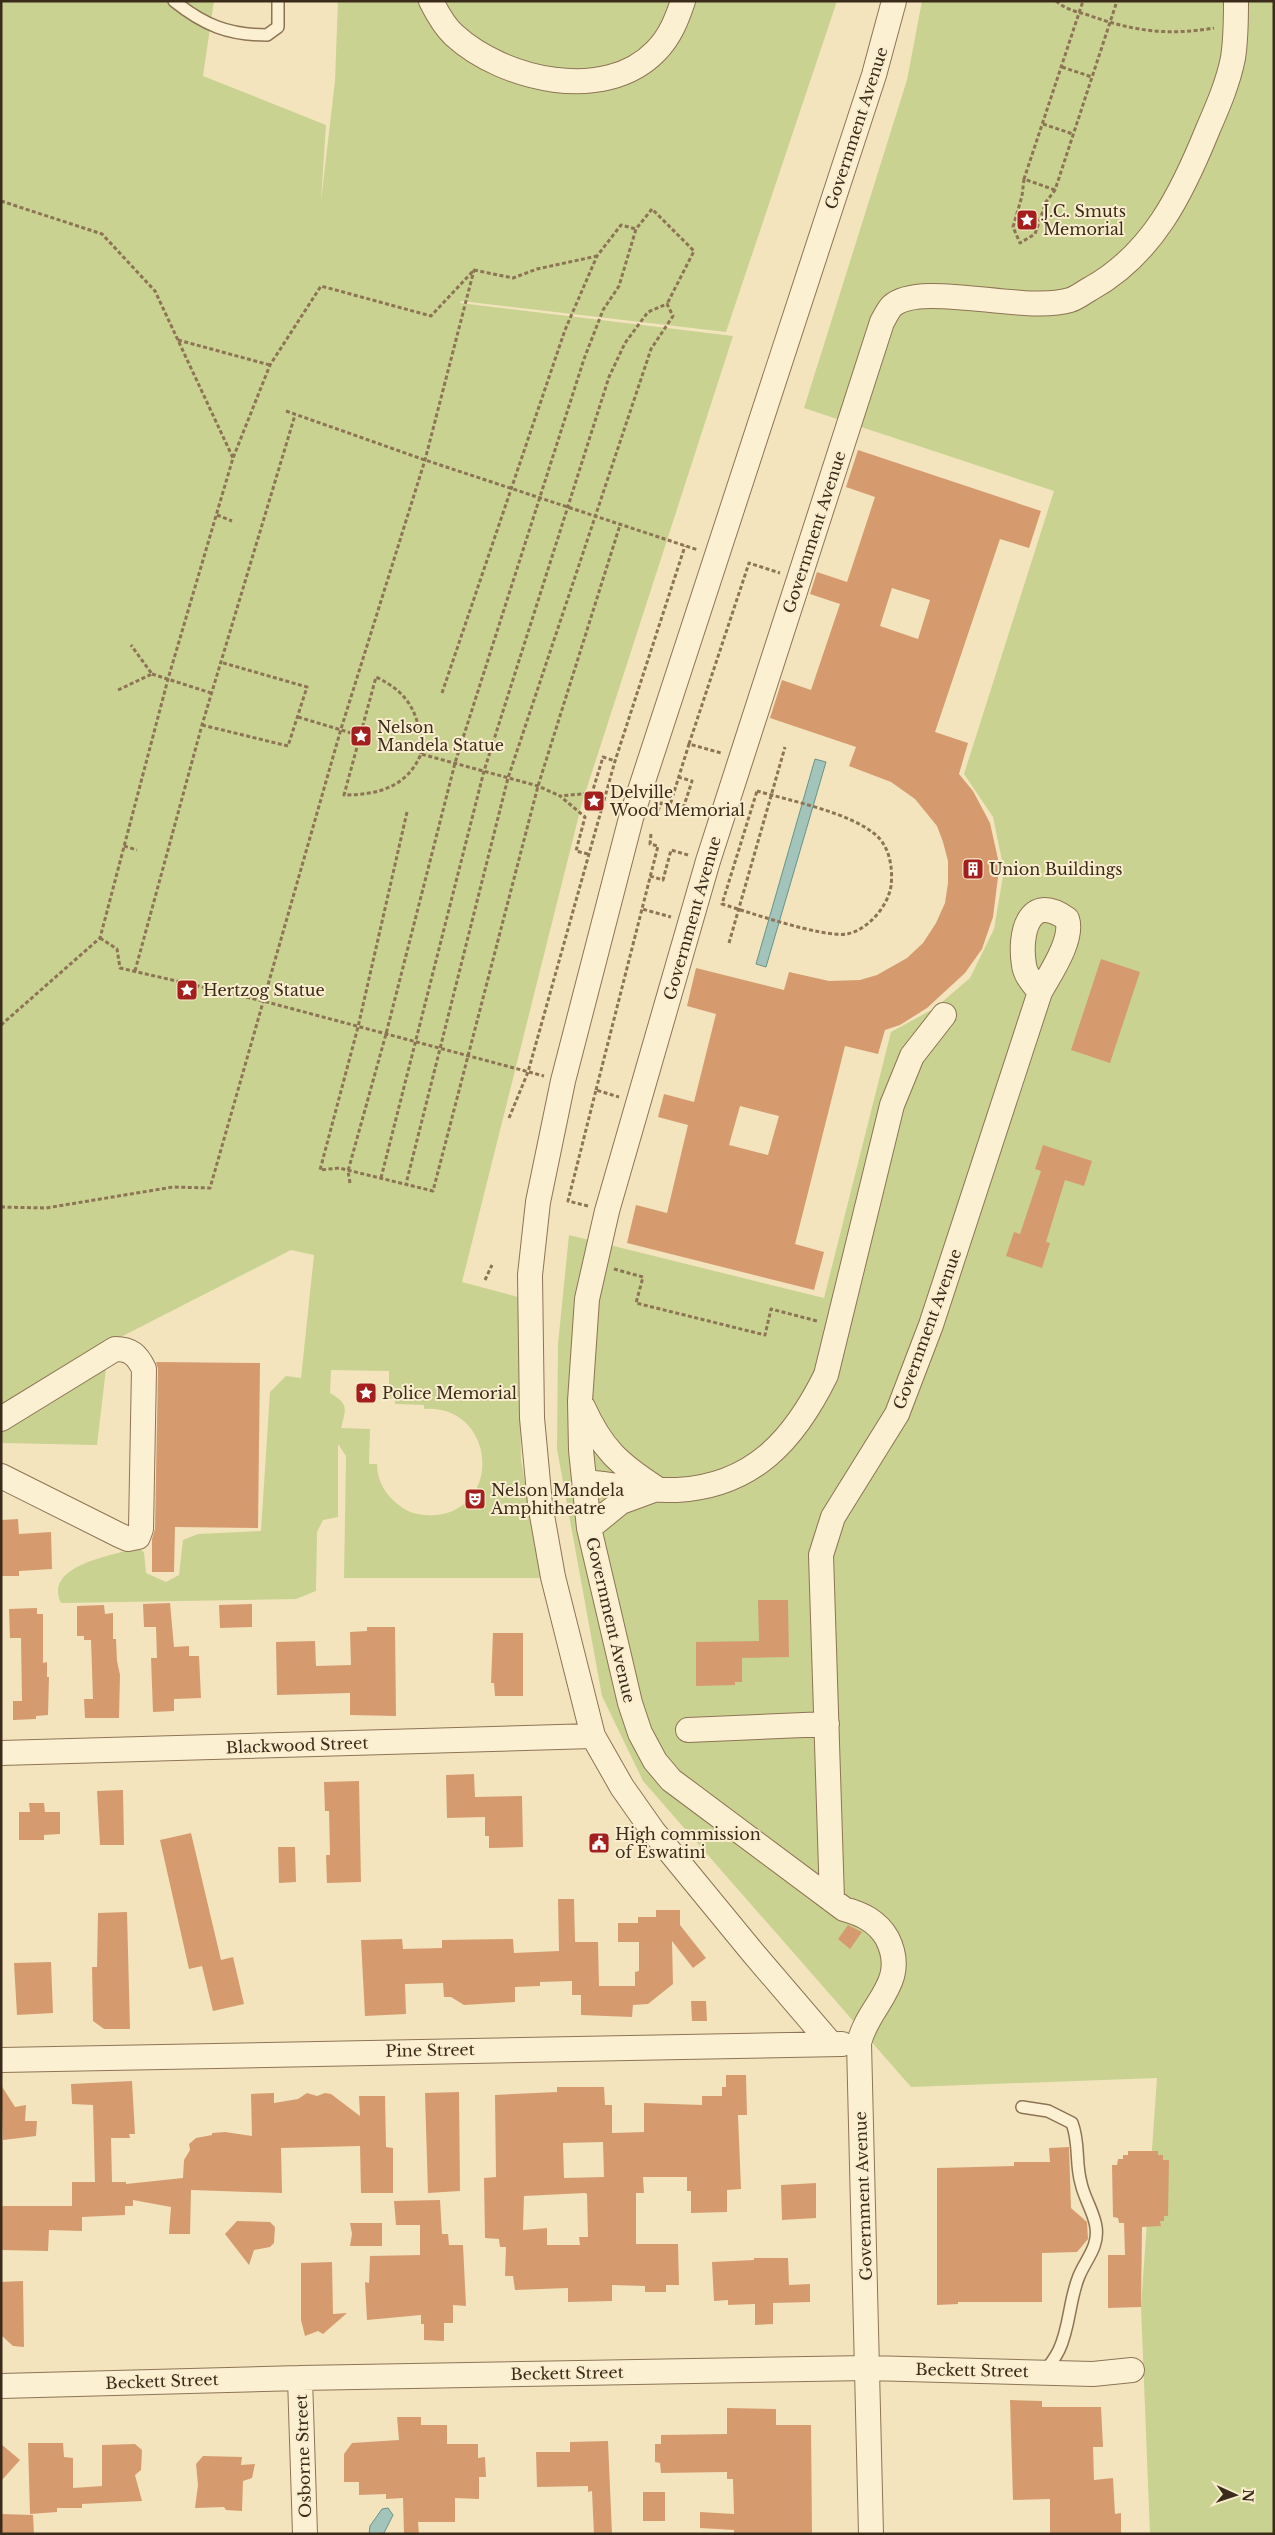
<svg xmlns="http://www.w3.org/2000/svg" width="1275" height="2535" viewBox="0 0 1275 2535" font-family="'Libre Baskerville',serif">
<style>
.green{fill:#c9d291;fill-rule:evenodd}
.water{fill:#a2c4ba;stroke:#689389}
.building{fill:#d59b6f;fill-rule:evenodd}
.lines{fill:none;stroke-linecap:round;stroke-linejoin:round}
.lane-casing{stroke:#8d7455;stroke-width:14}
.street-casing{stroke:#8d7455;stroke-width:26}
.path{stroke:#8d7455;stroke-width:3;stroke-dasharray:4 2.5;stroke-linecap:butt}
.lane{stroke:#fcf0d2;stroke-width:11}
.street{stroke:#fcf0d2;stroke-width:24}
.labels{text-anchor:middle;stroke-width:4;stroke-linejoin:round;paint-order:stroke}
.street-label{font-size:16px;fill:#3b2b1b;stroke:#f9edce}
.poi-label{font-size:16px;fill:#3b2b1b;stroke:#f9edce;text-anchor:start}
</style>
<rect width="100%" height="100%" fill="#f3e4be"/>
<path class="green" d="M1 1H214L203 76 326 125 321 201 335 81 338 1H837L726 332 461 301 460 303 733 336 582 803 462 1282 518 1297 521 1459 541 1578H344L346 1456 338 1444V1517L323 1520 317 1532 316 1591 296 1599 61 1603C43 1565 114 1555 138 1548L144 1552 146 1573 166 1582 179 1575 183 1540 198 1534 261 1531 270 1392 286 1376 301 1378 314 1255 291 1250 109 1343 97 1445 1 1443ZM331 1370 389 1371V1399H395V1404L424 1405V1409C495 1404 504 1508 436 1515 423 1516 410 1514 400 1506 386 1496 377 1481 377 1464H369L370 1429 341 1428C346 1408 349 1404 330 1393Z
M922 1H1274V2534H1150L1141 2307 1157 2078 911 2087 643 1781 602 1696 557 1449 558 1344 569 1235 824 1298 891 1032 935 1008 970 978 994 929 1004 870 993 817 964 774 1054 491 804 408 907 80Z"/>
<path class="water" d="M815 759 826 762 766 967 756 964Z
M388 2508 393 2515 384 2533 369 2534 370 2526 382 2509Z"/>
<path class="building" d="M858 450 1041 511 1029 548 1000 539 935 732 968 743 959 774 973 791 990 823 998 859V877L993 917 982 949 965 973 927 1008 900 1025 885 1030 878 1054 845 1046 795 1244 824 1252 814 1290 627 1243 636 1205 667 1213 688 1125 658 1117 664 1094 694 1102 716 1014 687 1006 696 968 784 990 789 972 829 981 860 980 877 975 907 958 923 943 936 923 945 903 948 883V861L943 842 937 826 915 799 891 782 849 766 856 747 770 718 782 680 811 690 840 604 810 594 817 572 847 582 875 497 846 487ZM892 588 930 600 918 639 880 626ZM740 1106 779 1116 768 1155 729 1145Z
M1101 959 1140 972 1110 1063 1071 1050Z
M1043 1145 1092 1161 1084 1186 1065 1180 1046 1242 1050 1243 1042 1268 1006 1256 1014 1232 1020 1234 1041 1171 1035 1169Z
M156 1362 260 1363 258 1528 175 1527 174 1572H152V1539L155 1529 158 1369Z
M18 1519 19 1534 51 1532 52 1569 19 1571V1576H2V1520Z
M758 1600H788L789 1657 742 1658V1682H735V1685L696 1686V1642L759 1641Z
M170 1603 174 1647 189 1646V1656H199L201 1698 174 1699V1711L153 1712 151 1658H157L156 1627H144L143 1604Z
M252 1604V1627L220 1628 219 1605Z
M104 1605 105 1614 113 1613V1639H116L117 1661 120 1675 119 1718H85L84 1699H93L91 1640H84V1636H77V1606Z
M37 1608V1614H43V1663L47 1662V1677H49L48 1715 36 1716V1719L13 1720V1701H22L21 1638H10L9 1609Z
M367 1627H395L396 1716 350 1715V1693L277 1695 276 1642 315 1641 316 1666 351 1665 350 1632 367 1631Z
M493 1633H523V1696H495L494 1683H491Z
M474 1774 475 1797 522 1796 523 1847 489 1848V1836H485V1817L447 1818 446 1775Z
M359 1781 361 1882 327 1883 326 1855H330L329 1811H325L324 1782Z
M123 1790 124 1845H100L97 1791Z
M29 1803H44L45 1812H60V1834L44 1835V1840H19V1812H30Z
M191 1833 221 1960 233 1957 244 2004 213 2011 202 1966 189 1969 160 1840Z
M278 1847H295L296 1882 279 1883Z
M558 1899H574L575 1942H598L599 1986H635V1972L639 1971V1942H618V1923H638V1917H656V1910H680V1925L706 1958 693 1968 672 1941 673 1984 648 2004 633 2005 632 2017 581 2015V1995H572V1981L540 1982V1986L515 1987V2002L464 2005 451 1997H444L443 1983 405 1984 406 2014 365 2016 361 1940 402 1939 403 1949 442 1948V1940L513 1939 514 1953 559 1951Z
M127 1912 130 2029H104L93 2021 92 1967H97L98 1913Z
M848 1925 862 1932 850 1949 838 1939Z
M51 1962 53 2013 17 2015 14 1963Z
M691 2001H706L707 2021H692Z
M726 2075H746L747 2115H738L741 2189 727 2190V2212L691 2213V2191H687V2177H643L644 2193H636V2244H678L679 2285H666V2292H645V2286L612 2285V2301L568 2302V2288L515 2290 513 2276H505L506 2247H500L499 2239 485 2238 484 2178 496 2177 495 2095 557 2092V2087H604L605 2105H612V2133L644 2132V2103L702 2105V2096H722V2087H726ZM603 2142 604 2177 564 2178 563 2143ZM585 2193 587 2194 588 2237H579L580 2245H547V2228L523 2230 524 2196Z
M132 2081 135 2134H129L130 2138H111L112 2182H126V2184L183 2178 184 2160 190 2150 189 2144 196 2138 212 2135V2133L225 2132 252 2136 251 2094 274 2093V2103L298 2099 307 2093 317 2096 325 2093 331 2094 360 2116 359 2096H385L386 2147 393 2148V2193H361L360 2146 281 2148 282 2193 191 2190 190 2234H169L171 2207 133 2200V2206H125V2215L82 2217V2231L49 2230 48 2251 1 2250V2206H72V2182H95L93 2105 72 2104 71 2084Z
M1 2085 15 2107 26 2105 25 2121H37L36 2136 3 2140Z
M459 2092 460 2191 428 2193 425 2093Z
M1069 2147 1071 2208 1087 2222 1088 2239 1077 2252 1042 2253V2302H958V2304L937 2305V2168L1014 2166V2162H1050L1049 2148Z
M1128 2151H1158V2155H1163V2160H1169L1168 2216H1164V2221H1160L1161 2226 1142 2227 1141 2307 1108 2308V2255H1125L1124 2223H1119L1118 2218 1113 2217 1112 2165H1117L1118 2159H1123V2155H1128Z
M816 2183V2218L782 2220 781 2185Z
M440 2200 442 2234H448L449 2245H463L466 2306 453 2305V2323H444V2341L424 2340V2324H421V2315L367 2320 365 2282 369 2283 370 2256 420 2255V2225H396L394 2201Z
M237 2221 270 2222 275 2227 274 2243 270 2247 254 2250 249 2265 225 2234Z
M350 2223H382V2246H350L352 2234Z
M754 2258H788L789 2285 810 2284V2302L773 2303V2324L755 2325V2304L728 2305V2300L714 2301 712 2262 754 2260Z
M332 2262 333 2314 347 2313 323 2334 318 2331 305 2336 301 2320V2263Z
M23 2281 24 2347 13 2346 2 2336 1 2282Z
M1010 2400 1042 2401V2407H1101L1103 2447H1093L1094 2480 1113 2478 1115 2514 1121 2513V2534H1050V2499L1013 2500Z
M727 2408 776 2409V2425H811L812 2534H734V2530L700 2528V2512L734 2514 733 2479H727V2472L661 2473 660 2463 655 2462V2444H661V2435L727 2434Z
M397 2417H421V2425H447V2444H478V2458L485 2457 486 2477H479V2499L455 2498V2522H418L419 2534H404L403 2498 386 2499V2494L359 2495V2482H344V2454L352 2443 399 2440Z
M608 2441 612 2534H594L592 2491 588 2492V2486L537 2487 536 2452H570V2442Z
M28 2443H63L64 2457 73 2458V2488L102 2486V2445L135 2444 142 2450 141 2470 135 2475 142 2501 82 2504V2508H57V2512L30 2514Z
M1 2444 20 2460 1 2481Z
M203 2456 242 2457 241 2465 255 2464 252 2478 243 2481 242 2511 226 2510 224 2507 195 2508 198 2485 196 2464Z
M643 2492H665V2521H643Z
M1 2514 33 2515 34 2534H1Z"/>
<g class="lines">
<g class="lane-casing">
<path id="lane" d="M174 1C204 25 228 35 267 35L278 27V1
M1022 2107 1048 2111 1072 2123C1080 2144 1075 2162 1081 2183 1084 2198 1094 2212 1096 2227 1099 2247 1086 2259 1079 2276 1069 2300 1070 2327 1059 2350 1055 2358 1050 2365 1044 2372"/>
</g>
<g class="street-casing">
<path id="street" d="M431 1C437 13 444 26 454 35 503 80 605 104 656 51 670 37 677 19 683 1
M583 1407C602 1449 619 1464 656 1488
M1 1419 115 1349C131 1349 137 1355 144 1369L141 1529 138 1537 128 1539 119 1535 1 1476
M585 1482C615 1485 647 1491 677 1490 753 1486 794 1440 826 1375L892 1105 912 1056 944 1015
M589 1528 621 1502 651 1491
M688 1730 827 1724
M1 1753 593 1736
M832 1900 821 1555 833 1517 897 1414 931 1325 1040 992C1050 974 1074 939 1067 919 1028 891 1019 935 1024 965 1025 975 1034 985 1040 992
M831 2044 754 1954 653 1831 622 1787 593 1736 553 1577 540 1504 532 1418 530 1275 538 1202 563 1081 631 818 874 75 894 1
M1 2060 842 2044
M300 2378 305 2534
M1 2386 300 2378 868 2368 1093 2374 1132 2370
M871 2534 859 2043C868 2004 910 1983 887 1938 877 1921 862 1914 844 1909L671 1780 655 1761 640 1733 630 1703 589 1528 581 1450 580 1401 587 1299 607 1211 708 861 882 322C885 317 888 310 892 306 920 280 1025 314 1070 300 1077 298 1084 292 1090 289 1153 254 1182 193 1208 129 1218 106 1228 83 1233 58 1236 39 1236 20 1236 1"/>
</g>
<path class="path" d="M1056 1C1065 9 1077 12 1088 15 1132 31 1168 36 1214 28
M1062 67 1092 77
M1043 124 1073 134
M1024 179 1022 196 1013 227 1020 243 1035 234 1046 202 1055 190 1117 1
M1055 190 1024 179 1083 1
M1 201 102 234 155 291 233 458
M178 340 270 365
M286 411 425 460 698 550
M217 515 232 521
M152 674 211 693
M118 690 152 674 131 645
M442 693 565 330 597 256 621 225 636 229
M298 717 361 736
M202 725 288 746 307 687 220 662
M689 744 749 563 780 573
M421 754C421 716 410 693 376 677L344 795C378 795 407 787 421 754L538 786 560 796
M678 777 692 781 683 809 703 815
M757 791C791 801 852 813 877 836 890 848 893 869 891 886 888 906 868 930 847 934 823 938 748 912 722 904Z
M658 811 661 803 670 805 689 744 721 753
M407 812 358 1027 320 1170 339 1168 433 1191 538 786 620 525
M651 834 650 844 658 846 642 909 671 917
M124 846 137 850
M588 854 576 851 585 817 560 796 592 793 603 757 615 761
M650 876 663 880 671 850 688 855
M100 938 117 949 120 968 263 1001 544 1076
M729 943 785 747
M135 971 202 725 295 415
M1 1025 100 938 168 679 233 458 270 365 321 286 431 316 474 270 513 278 537 269 597 256
M596 1090 642 909
M509 1118 528 1072 615 761 685 546
M381 1178 484 771 609 377 625 343 648 312 667 304 673 316 651 349 508 778 406 1184
M350 1183 348 1171 386 1034 455 763 584 359 603 310 619 286 636 229 652 209 694 251 667 304
M588 1206 568 1201 596 1090 619 1097
M1 1207 46 1208 173 1187 210 1188 341 729 425 460 474 270
M614 1269 643 1277 636 1303 765 1335 771 1309 817 1321
M485 1280 492 1265"/>
<use href="#lane" class="lane"/>
<use href="#street" class="street"/>
</g>
<defs>
<g id="sight-square" transform="scale(1.125)"><rect x="-9" y="-9" width="18" height="18" rx="4" fill="#a31f1e" stroke="#f9edce"/><path d="M0-6L1.8-2.2L6-1.7L2.9 1.2L3.7 5.4L0 3.3L-3.7 5.4L-2.9 1.2L-6-1.7L-1.8-2.2Z" fill="#fff"/></g>
<g id="building-square" transform="scale(1.125)"><rect x="-9" y="-9" width="18" height="18" rx="4" fill="#a31f1e" stroke="#f9edce"/><path d="M-4-6H4V6H1V3H-1V6H-4ZM-2.5-4.3h1.7v1.8h-1.7ZM.8-4.3h1.7v1.8H.8ZM-2.5-1h1.7V.8h-1.7ZM.8-1h1.7V.8H.8Z" fill="#fff"/></g>
<g id="theatre-square" transform="scale(1.125)"><rect x="-9" y="-9" width="18" height="18" rx="4" fill="#a31f1e" stroke="#f9edce"/><path d="M-5-5.5Q0-4 5-5.5V0Q5 5 0 6Q-5 5-5 0ZM-3.3-2.5H-1v1.5H-3.3ZM1-2.5H3.3v1.5H1ZM-2.8 1Q0 5.5 2.8 1Z" fill="#fff"/></g>
<g id="civic-square" transform="scale(1.125)"><rect x="-9" y="-9" width="18" height="18" rx="4" fill="#a31f1e" stroke="#f9edce"/><path d="M-.6-6.5H3V-4.5H.6V-3L4-1V1h2V6H-6V1h2V-1L-.6-3ZM-1.2 2.5V6h2.4V2.5Z" fill="#fff"/></g>
</defs>
<g fill-rule="evenodd">
<use href="#sight-square" x="1027" y="220"/>
<use href="#sight-square" x="361" y="736"/>
<use href="#sight-square" x="594" y="801"/>
<use href="#building-square" x="973" y="869"/>
<use href="#sight-square" x="187" y="990"/>
<use href="#sight-square" x="366" y="1393"/>
<use href="#theatre-square" x="475" y="1499"/>
<use href="#civic-square" x="599" y="1843"/>
</g>
<g class="labels">
<g class="street-label">
<text transform="translate(856 128) rotate(-72)" y="6">Government Avenue</text>
<text transform="translate(814 532) rotate(-72)" y="6">Government Avenue</text>
<text transform="translate(692 918) rotate(-74)" y="6">Government Avenue</text>
<text transform="translate(927 1329) rotate(-70)" y="6">Government Avenue</text>
<text transform="translate(611 1620) rotate(77)" y="6">Government Avenue</text>
<text transform="translate(297 1745) rotate(-2)" y="6">Blackwood Street</text>
<text transform="translate(430 2050) rotate(-1)" y="6">Pine Street</text>
<text transform="translate(863 2196) rotate(-92)" y="6">Government Avenue</text>
<text transform="translate(972 2370) rotate(1)" y="6">Beckett Street</text>
<text transform="translate(567 2373) rotate(-1)" y="6">Beckett Street</text>
<text transform="translate(162 2381) rotate(-2)" y="6">Beckett Street</text>
<text transform="translate(303 2456) rotate(-92)" y="6">Osborne Street</text>
</g>
<g class="poi-label">
<text x="1043" y="217">J.C. Smuts<tspan x="1043" dy="18">Memorial</tspan></text>
<text x="377" y="733">Nelson<tspan x="377" dy="18">Mandela Statue</tspan></text>
<text x="610" y="798">Delville<tspan x="610" dy="18">Wood Memorial</tspan></text>
<text x="989" y="875">Union Buildings</text>
<text x="203" y="996">Hertzog Statue</text>
<text x="382" y="1399">Police Memorial</text>
<text x="491" y="1496">Nelson Mandela<tspan x="491" dy="18">Amphitheatre</tspan></text>
<text x="615" y="1840">High commission<tspan x="615" dy="18">of Eswatini</tspan></text>
</g>
</g>
<rect width="1275" height="2535" fill="none" stroke="#3b2b1b" stroke-width="5"/>
<g transform="translate(1235 2495) rotate(93)" stroke="#f9edce" stroke-width="4" paint-order="stroke">
<path d="M0-4L9 19L0 12L-9 19Z" fill="#3b2b1b"/>
<text y="-8" font-size="14" font-weight="bold" text-anchor="middle" fill="#3b2b1b">N</text>
</g>
</svg>
